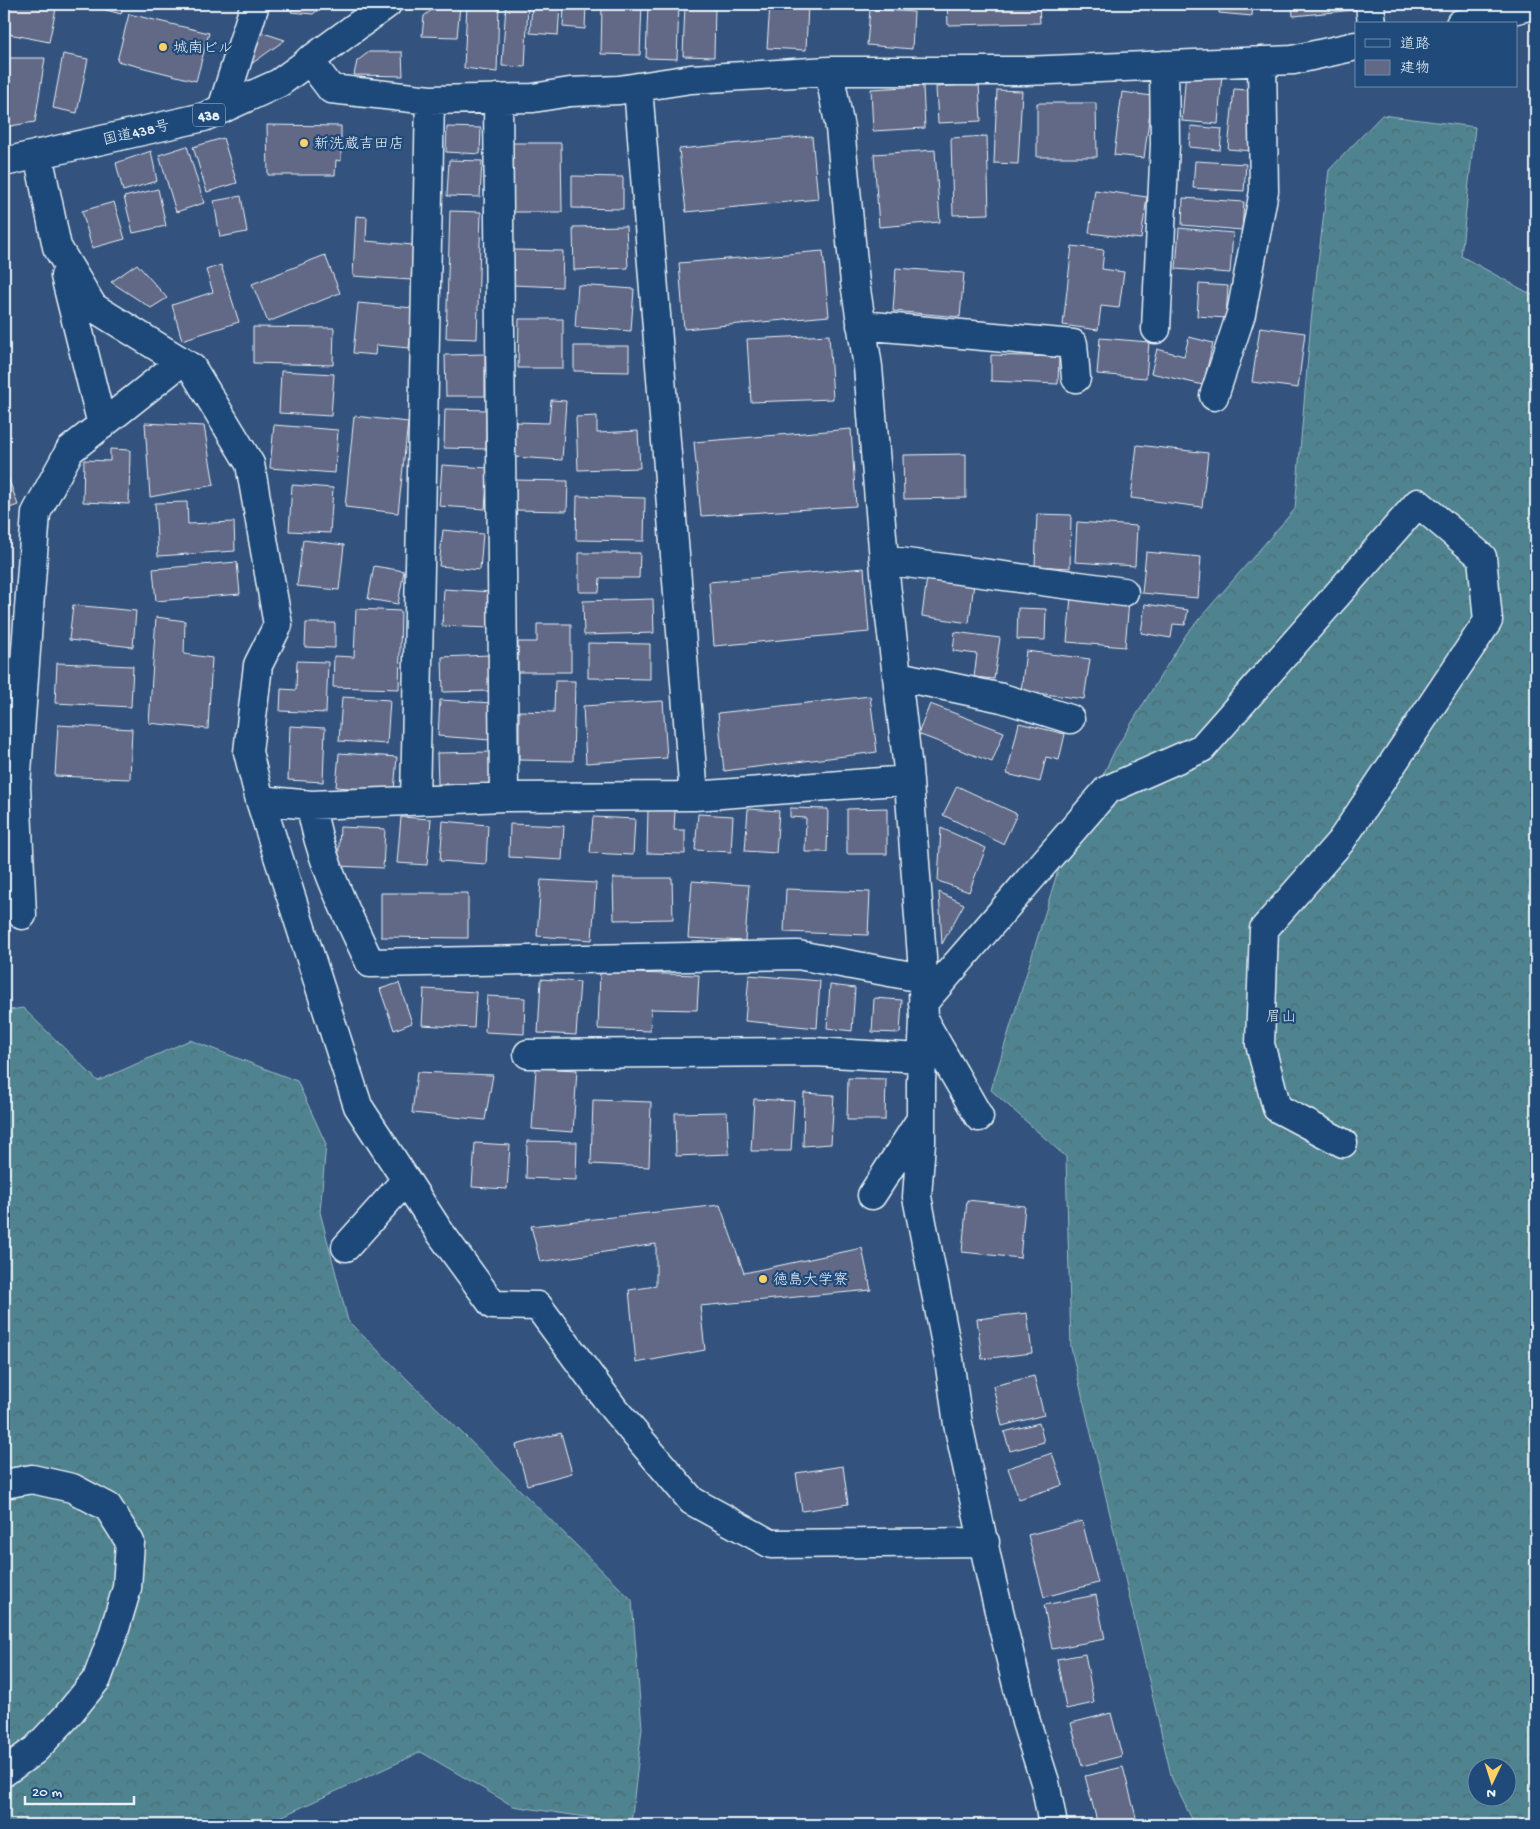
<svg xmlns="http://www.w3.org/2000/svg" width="1540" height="1829" viewBox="0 0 1540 1829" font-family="'Gochi Hand','Klee One',sans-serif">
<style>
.forest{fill:url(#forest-crowns);stroke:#9cbac4;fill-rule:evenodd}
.building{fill:#626987;stroke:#e8f1f8}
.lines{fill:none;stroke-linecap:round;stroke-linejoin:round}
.minor-casing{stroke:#e8f1f8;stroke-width:31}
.highway-casing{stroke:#e8f1f8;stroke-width:31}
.minor{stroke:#1f4a7a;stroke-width:28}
.highway{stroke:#1f4a7a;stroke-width:28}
.poi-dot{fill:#ffd166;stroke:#1f4a7a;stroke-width:2}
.labels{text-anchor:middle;stroke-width:4.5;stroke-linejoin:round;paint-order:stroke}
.shield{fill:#1f4a7a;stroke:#acbfd2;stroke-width:1}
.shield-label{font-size:14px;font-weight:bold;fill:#e8f1f8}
.poi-label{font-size:15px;fill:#e8f1f8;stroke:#1f4a7a;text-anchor:start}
.street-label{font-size:15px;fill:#e8f1f8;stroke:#1f4a7a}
.park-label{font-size:15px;fill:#d1e0e8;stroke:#1f4a7a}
</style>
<defs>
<pattern id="forest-crowns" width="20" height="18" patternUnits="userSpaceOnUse" patternTransform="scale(1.25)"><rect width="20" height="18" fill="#4f838f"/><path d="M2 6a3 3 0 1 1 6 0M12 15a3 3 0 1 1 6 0" fill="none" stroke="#4b6b73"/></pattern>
</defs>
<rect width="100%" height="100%" fill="#33537e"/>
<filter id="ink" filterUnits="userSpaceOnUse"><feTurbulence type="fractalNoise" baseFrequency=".02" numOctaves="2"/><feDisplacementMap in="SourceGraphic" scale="10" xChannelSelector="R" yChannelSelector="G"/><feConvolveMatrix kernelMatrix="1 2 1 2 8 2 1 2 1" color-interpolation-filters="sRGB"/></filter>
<g filter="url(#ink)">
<path class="forest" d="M1382 115 1475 127 1461 256 1536 297V1825H1195L1172 1779 1071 1348 1066 1157 991 1090 1059 867 1115 750 1187 633 1295 509 1311 321 1329 170ZM1478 1766H1508V1796H1478Z
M23 1008 98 1081 190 1040 297 1081 326 1144 320 1212 348 1321 632 1600 642 1728 631 1824 513 1806 421 1752 263 1825H4V1011Z"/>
<path class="building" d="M10 4H57L49 42 4 33Z
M84 4H124L121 14Z
M293 4H325L313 14 291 12Z
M439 4 460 5 457 37 422 36 424 16Z
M467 4H499L497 72 464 68Z
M506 4 528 5 525 67 502 66Z
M532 4H560L558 35 530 33Z
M564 4H586L585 29 563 27Z
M602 4H642L640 55 601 54Z
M648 4H679L677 59 646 58Z
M685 4H715L714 57 683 56Z
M770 4H808L806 50 767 48Z
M947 4H1039L1040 23 948 25Z
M1220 4H1253L1252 16 1219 13Z
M1292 4H1355V10L1293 16Z
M870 9 914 12 912 49 867 45Z
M129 14 209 33 196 81 117 61Z
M257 31 285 40 247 67Z
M369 52H402L403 76 354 75 357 61Z
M63 54 88 59 77 113 53 108Z
M4 58H45L35 122 4 127Z
M1186 71 1222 73 1218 124 1182 121Z
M979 84 981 121 938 123 936 87Z
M923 86 925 128 873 131 871 89Z
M1234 89 1258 91 1251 151 1228 149Z
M997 90 1022 91 1018 164 994 163Z
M1122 92 1152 96 1144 158 1114 155Z
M1037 103H1096L1097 157H1037Z
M267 125 341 126V161L336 160 335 175H268Z
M1191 126 1222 129 1220 150 1189 147Z
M447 127 481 128 480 154 446 152Z
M812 136 818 199 686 212 679 149Z
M987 136 989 214 953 215 951 138Z
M223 138 237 183 207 192 193 147Z
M512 143H561L562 212H513Z
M187 146 204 203 176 212 159 155Z
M935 150 940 222 879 227 874 154Z
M151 151 157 181 123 191 116 163Z
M449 160 482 161 480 197 447 196Z
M1195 161 1246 164 1244 191 1193 188Z
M572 176 623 177V209L572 208Z
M158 189 166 226 133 233 124 197Z
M1095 190 1147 197 1141 239 1089 233Z
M241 196 247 232 220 237 214 201Z
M1183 198 1244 202 1242 230 1182 225Z
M114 202 125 239 92 248 82 211Z
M450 211 481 212 477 339 446 338Z
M356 216 367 217 366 241 413 245 411 280 353 276Z
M626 226 628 268 574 270 573 227Z
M1179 228 1233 233 1230 273 1176 269Z
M1072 246 1104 250 1102 269 1124 272 1119 308 1101 306 1098 330 1063 325Z
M513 250 563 251 562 287 512 285Z
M823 251 829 316 684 329 679 263Z
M325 255 340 293 268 322 252 284Z
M137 264 167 298 151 308 111 282Z
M221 265 239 322 182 340 172 305 213 292 206 270Z
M896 268 964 273 960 317 893 311Z
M1199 284 1228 286 1226 318 1197 316Z
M578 285 634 289 631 331 575 327Z
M358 303 413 308 409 348 376 345 375 355 353 353Z
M519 319H563V368H518Z
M253 327 334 328 333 365 253 363Z
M1260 327 1305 333 1298 388 1252 382Z
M829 335 833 399 751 402 747 339Z
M1189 337 1213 343 1203 385 1151 373 1157 349 1184 356Z
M1100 338 1149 342 1146 378 1097 374Z
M574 346H629V372L574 371Z
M485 354V396H446L445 355Z
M991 355 1059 357 1058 384 991 381Z
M281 371 334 374 331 416 279 413Z
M551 400 566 401 562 460 514 457 516 422 549 423Z
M445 409 486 410V449L444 448Z
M354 416 408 422 398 513 345 507Z
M597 416V433L638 431 640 468 578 470 576 417Z
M145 423 204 426 214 485 150 497Z
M274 425 338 430 335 473 270 468Z
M851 429 856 506 701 516 694 442Z
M1137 445 1208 453 1202 507 1131 498Z
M110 449 130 450 129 504 83 502 84 460 110 461Z
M966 454V498L904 499 903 455Z
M442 465 488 468 485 509 439 506Z
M4 466 18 505 4 510Z
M514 480 568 481 567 511 513 510Z
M292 485 333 488 330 533 289 531Z
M577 496 645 498 644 541 576 540Z
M187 502 188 524 234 522 235 551 158 556 155 503Z
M1037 514 1071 515 1070 568 1035 566Z
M1077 522 1137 526 1135 566 1075 562Z
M443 530 483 534 480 570 439 566Z
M303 540 344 545 339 590 297 586Z
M1146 552 1201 557 1198 598 1142 593Z
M579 553H640L639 578H600L599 592H579Z
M237 562 240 594 156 601 153 569Z
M374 566 404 571 398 604 368 599Z
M864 568 869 632 714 646 709 582Z
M927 577 974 583 969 623 922 616Z
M444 589 492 592 490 628 442 626Z
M1071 597 1129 601 1125 647 1067 642Z
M653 599 654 633 584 635 583 601Z
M1145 604 1188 610 1185 625 1173 624 1171 638 1141 633Z
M73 605 136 611 133 647 69 640Z
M1018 608 1046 609 1045 640 1017 639Z
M356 609 401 611 399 689 333 687 334 656 354 657Z
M156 617 185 621 184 654 212 658 208 729 149 723Z
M306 623H335V648L305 647Z
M537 624H571V672H518V642H537Z
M955 632 1000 638 994 679 974 677 977 654 953 651Z
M588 643 650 644V679L588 678Z
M1026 651 1090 659 1084 699 1021 691Z
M489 655 490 691 443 692 442 657Z
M297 661 328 662 326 713 280 711 281 689 296 690Z
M57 663 133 666 131 707 55 703Z
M555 681H575L573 761 519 760V711L554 712Z
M870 696 877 752 724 771 718 713Z
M342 697 390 700 387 744 339 741Z
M440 700 493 703 490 740 438 736Z
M663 701 667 758 586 763 583 706Z
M930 704 1004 732 992 762 918 734Z
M1019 723 1065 734 1059 760 1046 757 1040 782 1007 774Z
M58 725 132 729 130 779 55 776Z
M290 726 325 728 323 782 288 780Z
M490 752 491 783 438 784 437 753Z
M339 753 397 757 394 791 336 787Z
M957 786 1017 814 1003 844 943 815Z
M790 808 828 809 827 852H805L806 818 790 817Z
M887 808V854H847V809Z
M648 809 675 810 674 830H685V854L647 853Z
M748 809 779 811 776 853 745 851Z
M698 814 733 816 731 852 695 850Z
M401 817 431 819 427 865 397 863Z
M593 817 635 819 633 855 590 853Z
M443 821 488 825 486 864 440 861Z
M510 824 564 826 562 860 509 857Z
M340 827 385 829 383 868 338 866Z
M941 828 986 848 969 892 938 881Z
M613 878H672L673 919 614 920Z
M541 880 596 883 592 940 537 936Z
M692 881 749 885 745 941 688 938Z
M786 889 870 892 868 935 784 932Z
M939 892 964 904 942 944Z
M381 893H468V938L381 937Z
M600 972 699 975 697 1010 651 1009 650 1031 598 1029Z
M749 975 820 981 817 1028 745 1021Z
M541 979 580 982 576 1035 538 1033Z
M399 983 412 1023 394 1030 380 989Z
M830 985 855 988 852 1031 827 1028Z
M424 989 476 992 474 1028 422 1025Z
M487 996 525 998 524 1034 485 1032Z
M874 998 902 1000 900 1033 872 1032Z
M536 1068 577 1070 573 1132 532 1129Z
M417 1072 493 1075 485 1120 412 1113Z
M848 1078 886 1079 885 1120H847Z
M804 1093 834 1095 831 1144 803 1146Z
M754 1099 794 1101 791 1151H751Z
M593 1100 651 1102 649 1167 591 1164Z
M727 1112 729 1154 676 1156 675 1113Z
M527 1141 577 1142 576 1180 526 1178Z
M475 1143 510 1145 507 1189 472 1187Z
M967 1200 1025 1206 1020 1258 962 1252Z
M720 1205 744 1273 862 1248 871 1290 700 1306 705 1350 636 1363 629 1290 656 1286V1244L540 1262 531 1226Z
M1027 1313 1032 1353 982 1359 977 1319Z
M1034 1376 1044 1415 1002 1426 993 1386Z
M1039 1423 1044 1442 1010 1451 1004 1432Z
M561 1433 572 1473 527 1485 516 1445Z
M1052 1453 1063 1485 1019 1499 1008 1468Z
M843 1466 848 1504 802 1511 796 1473Z
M1082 1521 1098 1583 1044 1597 1028 1535Z
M1096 1595 1105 1639 1052 1649 1044 1605Z
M1085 1654 1094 1703 1066 1709 1057 1659Z
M1111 1713 1122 1756 1082 1766 1071 1723Z
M1123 1767 1138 1825H1098L1085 1776Z"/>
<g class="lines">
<g class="minor-casing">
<path id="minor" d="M1370 4 1372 24
M1460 24 1536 4
M309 60 331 89 430 100 533 98 570 92 619 90 691 79 829 71 840 128 855 283 868 367 886 584 908 769 922 957 924 1021 921 1082V1142L917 1197 949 1359 958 1424 991 1578 1026 1722 1045 1782 1053 1825
M829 71H1025L1293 60 1356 46
M638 87 694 796
M498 98 504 797
M222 109 255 4
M38 154 57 247 93 307 192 368 250 464 278 625 258 665 248 752 260 800 311 805 504 797 694 796 909 780
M65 276 102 425
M861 325 1073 344 1076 378
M1156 329 1165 144 1164 65
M1214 396 1241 314 1264 191 1262 61
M884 560 1124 592
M898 676 1002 698 1070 719
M260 800 358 1106 439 1231 493 1305 538 1306 614 1409 692 1501 771 1544 985 1542
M415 800 430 100
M311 805C320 862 346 911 370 963L798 955 922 978
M22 915 16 786 36 513 70 450 181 362
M923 1003 1107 790 1202 748 1418 503 1482 557 1488 621 1341 841 1264 929 1260 1044 1277 1108 1343 1143
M924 1021 979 1117
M528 1054 814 1052 922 1058
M872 1195 921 1119
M346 1247 406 1180
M4 1484 32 1479 72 1488 108 1507 130 1542 127 1588 113 1635 97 1679 67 1716 35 1750 4 1772"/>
</g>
<g class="highway-casing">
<path id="highway" d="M4 162 204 117 279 83 387 4"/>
</g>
<use href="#minor" class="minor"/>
<use href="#highway" class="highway"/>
</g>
</g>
<g class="poi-dot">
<circle cx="163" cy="47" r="5"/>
<circle cx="304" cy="143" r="5"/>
<circle cx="763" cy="1279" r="5"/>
</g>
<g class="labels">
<rect class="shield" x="193" y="103.5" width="32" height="23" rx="4"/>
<g class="shield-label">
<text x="209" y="120">438</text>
</g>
<g class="poi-label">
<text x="173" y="52">城南ビル</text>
<text x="314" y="148">新洗蔵吉田店</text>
<text x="773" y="1284">徳島大学寮</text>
</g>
<g class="street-label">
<text transform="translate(136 132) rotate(-13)" y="5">国道438号</text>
</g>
<g class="park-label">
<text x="1281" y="1021">眉山</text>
</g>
</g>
<rect width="1540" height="1829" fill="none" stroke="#1f4a7a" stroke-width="20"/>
<rect x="10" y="10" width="1520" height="1809" fill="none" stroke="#e8f1f8" stroke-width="2" filter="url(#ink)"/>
<rect x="1355" y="22" width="162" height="65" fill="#1f4a7a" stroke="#6f8dac"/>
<rect x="1365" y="39" width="25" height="8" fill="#1f4a7a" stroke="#6f8dac"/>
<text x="1400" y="48" font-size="15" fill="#e8f1f8">道路</text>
<rect x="1365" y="60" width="25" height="15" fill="#626987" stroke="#6f8dac"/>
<text x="1400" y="72" font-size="15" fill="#e8f1f8">建物</text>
<g transform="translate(1492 1782) rotate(184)"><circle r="24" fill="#1f4a7a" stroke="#6f8dac"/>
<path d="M0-4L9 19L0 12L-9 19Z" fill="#ffd166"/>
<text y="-8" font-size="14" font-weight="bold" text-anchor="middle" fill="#e8f1f8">N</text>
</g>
<path d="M25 1796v8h109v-8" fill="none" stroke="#e8f1f8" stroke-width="2.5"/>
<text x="32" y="1796" font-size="15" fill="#e8f1f8" stroke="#1f4a7a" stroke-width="4" paint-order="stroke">20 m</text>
</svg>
